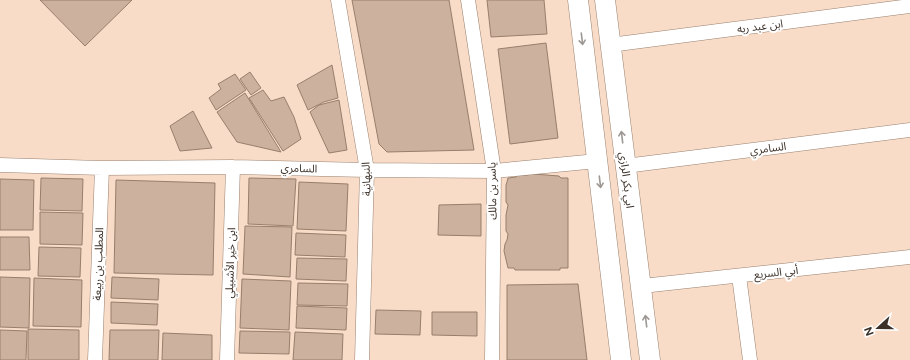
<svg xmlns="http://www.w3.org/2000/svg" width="910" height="360" viewBox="0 0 910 360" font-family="Figtree,'Noto Sans Arabic',sans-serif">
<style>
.building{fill:#ccb19e;stroke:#977f6c}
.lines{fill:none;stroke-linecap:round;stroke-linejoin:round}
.street-casing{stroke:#9a816f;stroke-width:15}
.secondary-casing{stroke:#9a816f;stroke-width:21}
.street{stroke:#fff;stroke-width:14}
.secondary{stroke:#fff;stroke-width:20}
.oneway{stroke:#9e9894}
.labels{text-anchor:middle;stroke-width:4;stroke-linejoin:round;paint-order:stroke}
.street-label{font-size:11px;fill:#3c3129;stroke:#fff}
</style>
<rect width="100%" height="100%" fill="#f8dcc8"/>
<path class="building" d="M40 0H132L85 46Z
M352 0H449L474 150 387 152 379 144Z
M487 0H544L547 34 491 37Z
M546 43 558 138 510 144 498 49Z
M332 65 338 98 324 102 308 110 297 85Z
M250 72 261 88 251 95 240 79Z
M235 74 246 90 216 110 209 98 221 89 218 84Z
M263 90 271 101 284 97 294 117 301 139 283 151 249 98Z
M245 93 281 152 237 142 217 112Z
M339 100 347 150 329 153 310 112 319 105Z
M193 111 212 148 180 151 170 126Z
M533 174 559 176 561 178H568V268H560V270H515L514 268H508L504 251 505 244 507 240 508 234 506 231V215L508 205 506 202V185L507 182 508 178 516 177V175H526Z
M41 178 83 179 82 211 40 210Z
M249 178 296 179 293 226 248 224Z
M0 179 34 180 33 230H0Z
M116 180 215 183 213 275 114 273Z
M299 182 348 184 346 231 297 229Z
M481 204V236L438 235 439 205Z
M40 212 83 213 82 245 40 244Z
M245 226 292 227 290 277 243 274Z
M296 233 346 235 345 257 295 255Z
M0 237H29L30 270H0Z
M39 247 81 248 80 277 38 276Z
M297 258 347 259 346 281 296 279Z
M0 277 30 278 29 328 0 327Z
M112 277 159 279 158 300 111 298Z
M34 278 82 280 81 327 33 326Z
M242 279 291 281 289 330 240 328Z
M298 283 348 284 347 306 297 305Z
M578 284 587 360H507V285Z
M111 302 158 304 157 325 111 323Z
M297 306 347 308 346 330 296 328Z
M376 310 421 311 420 335 375 334Z
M432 312H477V336L432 335Z
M28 329 79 330V360H28Z
M0 330 27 331 26 360H0Z
M110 330H159L158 360H109Z
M240 331 290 332 289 354 239 353Z
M295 332 343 334 342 360H293Z
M163 333 212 335V360H162Z"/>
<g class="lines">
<g class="street-casing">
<path id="street" d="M338 0 367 170 362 360
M468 0 494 171 492 360
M610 45 910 6
M0 165 102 168 233 167 367 170 494 171 597 161
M625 166 910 130
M739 276 750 360
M642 286 910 257
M95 360 102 168
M227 360 233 167"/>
</g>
<g class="secondary-casing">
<path id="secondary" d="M578 0 621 360
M605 0 650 360"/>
</g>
<use href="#street" class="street"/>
<use href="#secondary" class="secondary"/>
</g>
<defs><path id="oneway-shaft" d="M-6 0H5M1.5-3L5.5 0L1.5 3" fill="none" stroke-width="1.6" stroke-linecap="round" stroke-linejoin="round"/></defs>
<g class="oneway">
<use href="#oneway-shaft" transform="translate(582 39) rotate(83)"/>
<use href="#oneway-shaft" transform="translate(622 137) rotate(-97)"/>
<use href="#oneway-shaft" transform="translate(600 182) rotate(83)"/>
<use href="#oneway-shaft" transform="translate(646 321) rotate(-97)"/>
</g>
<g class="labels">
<g class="street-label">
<text transform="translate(760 26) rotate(-7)" y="4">ابن عبد ربه</text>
<text transform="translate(768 148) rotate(-7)" y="4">السامري</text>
<text transform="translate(299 168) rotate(2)" y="4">السامري</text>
<text transform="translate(366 179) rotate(-92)" y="4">النبهانية</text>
<text transform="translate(627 180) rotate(83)" y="4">ابي بكر الرازي</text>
<text transform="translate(492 191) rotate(-91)" y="4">ياسر بن مالك</text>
<text transform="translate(230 263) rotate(-88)" y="4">ابن خير الأشبيلي</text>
<text transform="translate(98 264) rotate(-88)" y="4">المطلب بن ربيعة</text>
<text transform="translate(776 272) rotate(-6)" y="4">أبي السريع</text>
</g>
</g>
<g transform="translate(878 328) rotate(249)" stroke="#ffffff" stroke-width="3" paint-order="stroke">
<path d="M0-3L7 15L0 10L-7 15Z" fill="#3c3129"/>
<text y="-6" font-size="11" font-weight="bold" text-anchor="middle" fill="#3c3129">N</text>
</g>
</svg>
